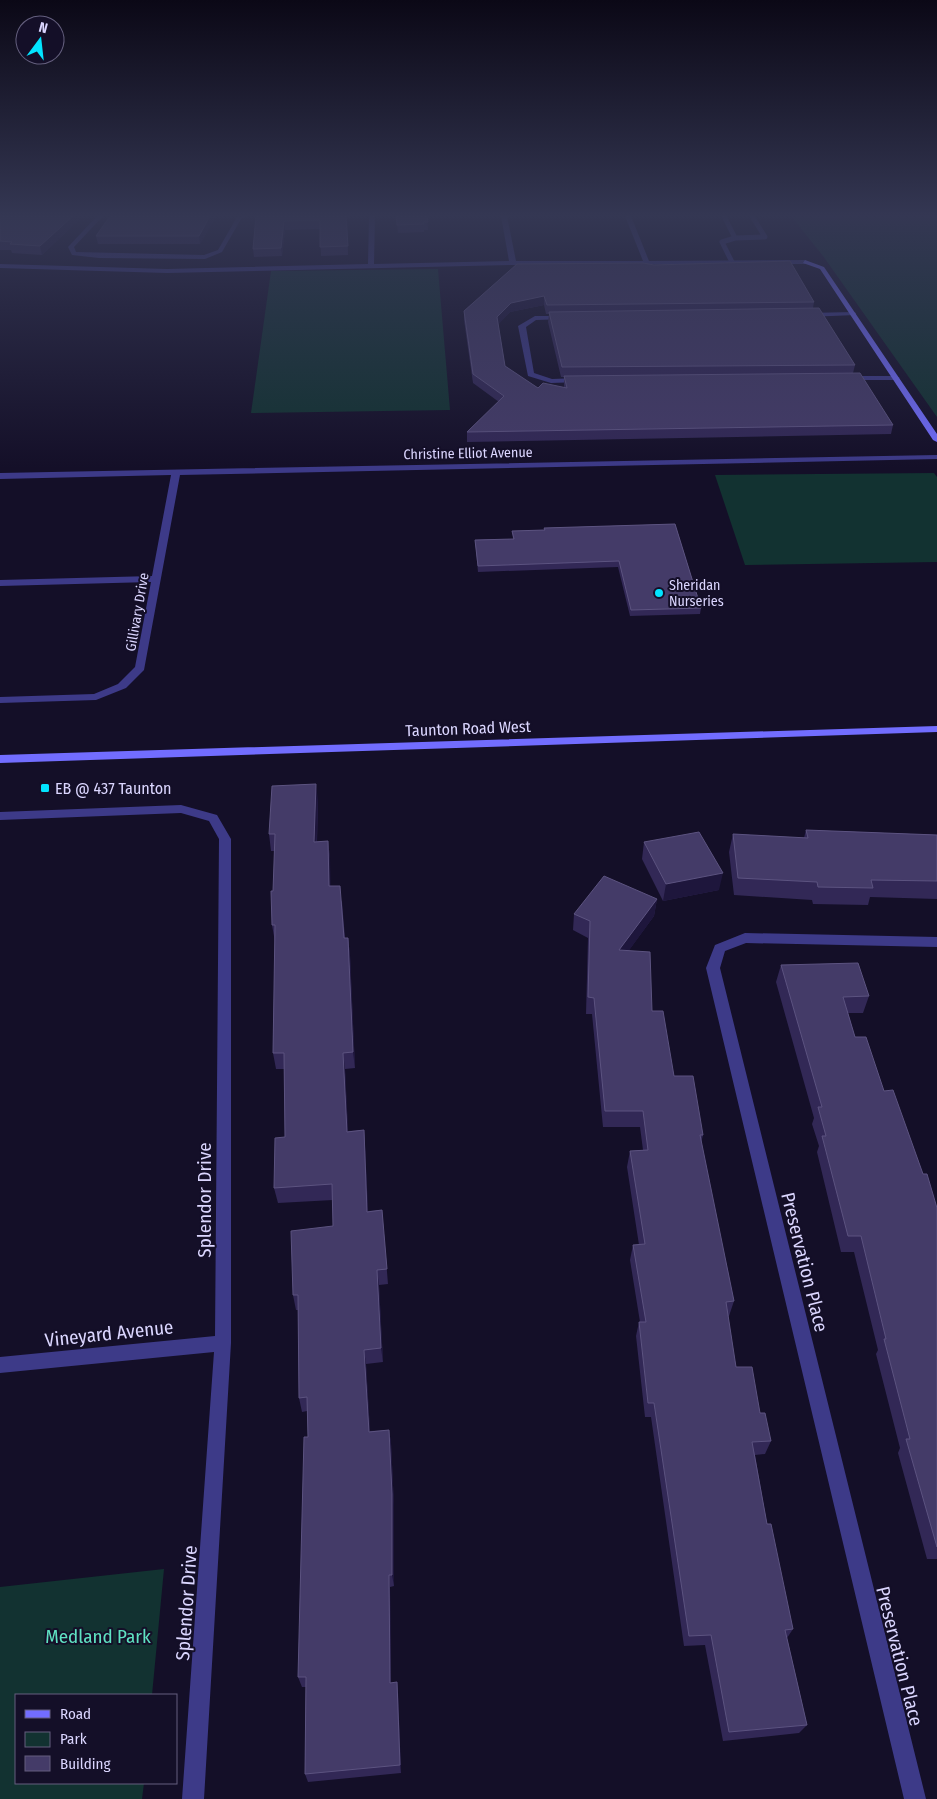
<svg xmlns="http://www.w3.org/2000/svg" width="937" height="1799" viewBox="0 0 937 1799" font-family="'Fira Sans Condensed',sans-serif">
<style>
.green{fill:#123231}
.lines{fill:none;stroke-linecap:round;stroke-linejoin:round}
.lane{stroke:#3d3a88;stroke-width:5}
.street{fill:#3d3a88;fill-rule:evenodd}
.secondary{fill:#726dff;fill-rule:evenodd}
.wall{fill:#322856;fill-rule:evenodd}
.shaded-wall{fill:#1e163c}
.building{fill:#443b68;stroke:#5c5380}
.poi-dot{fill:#02e4ff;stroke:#140f28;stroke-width:2}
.labels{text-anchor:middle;stroke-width:4;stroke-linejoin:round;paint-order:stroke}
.far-street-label{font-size:14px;fill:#dbd6ff;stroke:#140f28}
.far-poi-label{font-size:14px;fill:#dbd6ff;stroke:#140f28;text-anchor:start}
.street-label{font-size:16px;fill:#dbd6ff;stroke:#140f28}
.poi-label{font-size:16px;fill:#dbd6ff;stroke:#140f28;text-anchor:start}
.near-street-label{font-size:19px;fill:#dbd6ff;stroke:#140f28}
.near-park-label{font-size:19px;fill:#5fe2c2;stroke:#140f28}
</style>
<rect width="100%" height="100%" fill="#140f28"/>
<path class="green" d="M791 216H937V417L823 256Z
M438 269 450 410 251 413 271 271Z
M934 473 937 477V562L745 565 715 475Z
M164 1569 152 1695H16V1783H144L142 1799H0V1587Z"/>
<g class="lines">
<path class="lane" d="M724 216 735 238
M732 262 722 242 735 238 765 237 752 216"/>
<path class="street" d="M97 216H103L74 247 76 252 204 255 218 250 237 217 246 216 241 219 222 252 205 259 99 258 72 255 68 247Z
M369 216H375L374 264 509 261 501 216H507L516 261H643L625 216H631L649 261 805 260 808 262 805 264 513 265 167 273 0 268V264L167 269 368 264Z
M854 312 856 313V315L806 317 803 315 806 313Z
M564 316 567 318 566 319 536 320 526 327 534 373 552 379 579 378 583 380 579 382 551 383 528 376 518 326 535 316Z
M844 376H896L900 378 896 380H844Z
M937 455V459L180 475 144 670 126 688 96 700 0 703V697L94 694 118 684 135 667 151 582 0 586V580L152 576 171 475 0 479V473Z
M181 805 217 815 231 839V1343L204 1799H182L214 1352 0 1373V1357L215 1336 219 839 209 821 181 813 0 820V812Z
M745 933 937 937V947L746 943 725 951 720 968 926 1799H904L706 968 715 945Z"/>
<path class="secondary" d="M805 260 824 267 937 434V442L933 440 820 269 803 263Z
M937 726V732L0 763V755Z"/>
</g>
<path class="wall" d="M0 216H83L42 255 12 253 11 250H0Z
M110 216H216L200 244H98L96 236Z
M256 216H347L348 255 321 256 320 229 285 230 282 256 254 257 253 249Z
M396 216H427L428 230H424V232L398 233Z
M818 216H843L842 219H820Z
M517 264 814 302 813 308 855 365 853 373 893 425 891 434 467 442V432L499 402 473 383 464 320V311ZM544 305 546 314H549L548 322 561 377H564V387L538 388 505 366 498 324 510 312Z
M675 524 701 608 700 614 630 616 618 567 478 572 475 540 513 539 512 531 544 530V528Z
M318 800 317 842 328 841 330 858V886L342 902 345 938H348L350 955 355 1068 345 1069 348 1131 364 1130 365 1146 368 1211 382 1210 388 1284 379 1285 383 1362 366 1364 370 1431 389 1430 391 1443 394 1506V1586L390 1587 391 1683 397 1682 398 1692 401 1773 308 1782 305 1774 306 1687H302L298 1677 308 1437 307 1411 302 1412 299 1398 298 1310H296L293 1295 333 1226V1200L278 1203 274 1188 285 1137 284 1069H276L273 1053 275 942 272 925 275 851H271L269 834Z
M806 830 937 835V899L870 897 868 905 813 904 812 900 734 895 729 852 733 834 804 838Z
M644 842 719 890 663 901 642 859Z
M657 899 654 916 629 950 652 1011 674 1076 703 1135 701 1143 734 1301 729 1316H728L736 1367 760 1413 771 1441 765 1454 755 1455 767 1524 793 1629 787 1638 807 1725 799 1733 723 1741 705 1645 684 1646 651 1417H645L636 1336 639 1322H640L630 1260 633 1245H639L627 1167 630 1151 643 1150 640 1127H603L592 1014H586L588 938 573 930 574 914Z
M781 965 869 996 863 1013H848L855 1037 884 1091 923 1174 937 1208V1559H927L898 1453 900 1448 876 1354 878 1350 854 1252H841L817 1152 819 1146 812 1124 814 1118 776 982Z"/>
<path class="shaded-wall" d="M73 216H83L42 255 40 246Z
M210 216H216L200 244 199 236Z
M284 221 285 230 282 256 281 248Z
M544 296V305L510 312 497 326V317L511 303Z
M316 784 318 800 316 859 314 842Z
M328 841 330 858 331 903 329 886Z
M723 873 719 890 663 901 666 884Z
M657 899 654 916 617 967 619 950Z
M348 938 350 955 355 1068 353 1052Z
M343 1053 345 1069 349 1147 347 1132Z
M364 1130 365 1146 369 1227 367 1212Z
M377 1270 379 1285 383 1362 381 1348Z
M364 1350 366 1364 371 1445 369 1432Z
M389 1430 391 1443 394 1506V1586L392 1575Z
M389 1575 390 1587 391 1692 390 1683Z
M397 1682 398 1692 401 1773 400 1765Z"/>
<path class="building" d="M0 216H73L40 246 10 244 12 242 0 241Z
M110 216H210L199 236H96Z
M256 216H346L348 246 320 247V220L284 221 281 248 253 249Z
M396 216H427L428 222H423L424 224 397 225Z
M790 261 814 302 547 305 544 296 511 303 497 317 505 366 538 388 543 383 567 388 564 376 860 373 893 425 467 432 504 396 473 374 464 311 517 264 643 263 654 265Z
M819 308 855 365 562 367 549 312Z
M675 524 701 608 631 610 619 561 478 566 475 540 514 539 512 531 545 530 544 528Z
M316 784 314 842 328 841 329 886H340L344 938H348L353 1052 343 1053 347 1132 364 1130 367 1212 382 1210 387 1269 377 1270 381 1348 364 1350 369 1432 389 1430 392 1494V1575H389L390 1683 397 1682 400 1765 305 1774 306 1677H298L304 1437H308L307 1397 299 1398 298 1295H293L291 1231 333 1226 332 1184 274 1188 275 1138 285 1137 284 1053H273L275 925H272L271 891H273L275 834H269L272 786Z
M806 830 937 835V881L871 880 873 888 818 887 817 882 738 878 733 834 808 838Z
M699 832 723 873 666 884 644 842Z
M604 876 657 899 619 950 650 952 652 1011H663L674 1076H693L703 1135H700L734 1301 726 1302 736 1367H752L760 1413H765L771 1441 752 1442 767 1524H771L793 1629 785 1630 807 1725 729 1732 711 1635 689 1636 654 1403H648L639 1322H646L633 1245 645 1244 630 1151 648 1150 643 1111H605L594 998 588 997 590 921 574 914Z
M858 963 869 996 843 997 855 1037H866L884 1091 893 1090 923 1174H927L937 1208V1547L906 1439H910L884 1339H886L861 1236H848L822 1136H826L818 1107H822L781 965Z"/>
<linearGradient id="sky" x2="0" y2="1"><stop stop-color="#0b0816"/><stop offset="0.46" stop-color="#343753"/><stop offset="1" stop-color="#343753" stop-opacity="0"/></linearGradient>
<rect width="937" height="468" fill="url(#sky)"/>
<g class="poi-dot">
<circle cx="659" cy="593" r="5"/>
<rect x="40" y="783" width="10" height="10" rx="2.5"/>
</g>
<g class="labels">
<g class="far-street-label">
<text transform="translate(468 453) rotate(-1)" y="5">Christine Elliot Avenue</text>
<text transform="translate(137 612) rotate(-80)" y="5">Gillivary Drive</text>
</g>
<g class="far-poi-label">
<text x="669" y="590">Sheridan<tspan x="669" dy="16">Nurseries</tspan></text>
</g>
<g class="street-label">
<text transform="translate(468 728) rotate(-2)" y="6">Taunton Road West</text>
</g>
<g class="poi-label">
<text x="55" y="794">EB @ 437 Taunton</text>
</g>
<g class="near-street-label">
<text transform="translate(204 1200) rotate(-90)" y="7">Splendor Drive</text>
<text transform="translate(805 1262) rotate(76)" y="7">Preservation Place</text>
<text transform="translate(109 1333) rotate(-6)" y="7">Vineyard Avenue</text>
<text transform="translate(186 1603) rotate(-86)" y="7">Splendor Drive</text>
<text transform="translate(900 1656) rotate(76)" y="7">Preservation Place</text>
</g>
<g class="near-park-label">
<text x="98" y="1643">Medland Park</text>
</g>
</g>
<rect x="15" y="1694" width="162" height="90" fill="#140f28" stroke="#645f7e"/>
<rect x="25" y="1710" width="25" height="8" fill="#726dff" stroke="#645f7e"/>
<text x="60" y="1719" font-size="15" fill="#dbd6ff">Road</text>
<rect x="25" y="1732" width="25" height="15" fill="#123231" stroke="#645f7e"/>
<text x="60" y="1744" font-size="15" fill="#dbd6ff">Park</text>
<rect x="25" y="1756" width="25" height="15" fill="#443b68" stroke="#645f7e"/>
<text x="60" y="1769" font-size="15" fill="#dbd6ff">Building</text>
<g transform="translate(40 40) rotate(15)"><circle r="24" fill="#140f28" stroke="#645f7e"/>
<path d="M0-4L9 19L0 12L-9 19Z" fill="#02e4ff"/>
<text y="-8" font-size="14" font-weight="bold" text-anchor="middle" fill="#dbd6ff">N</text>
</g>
</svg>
